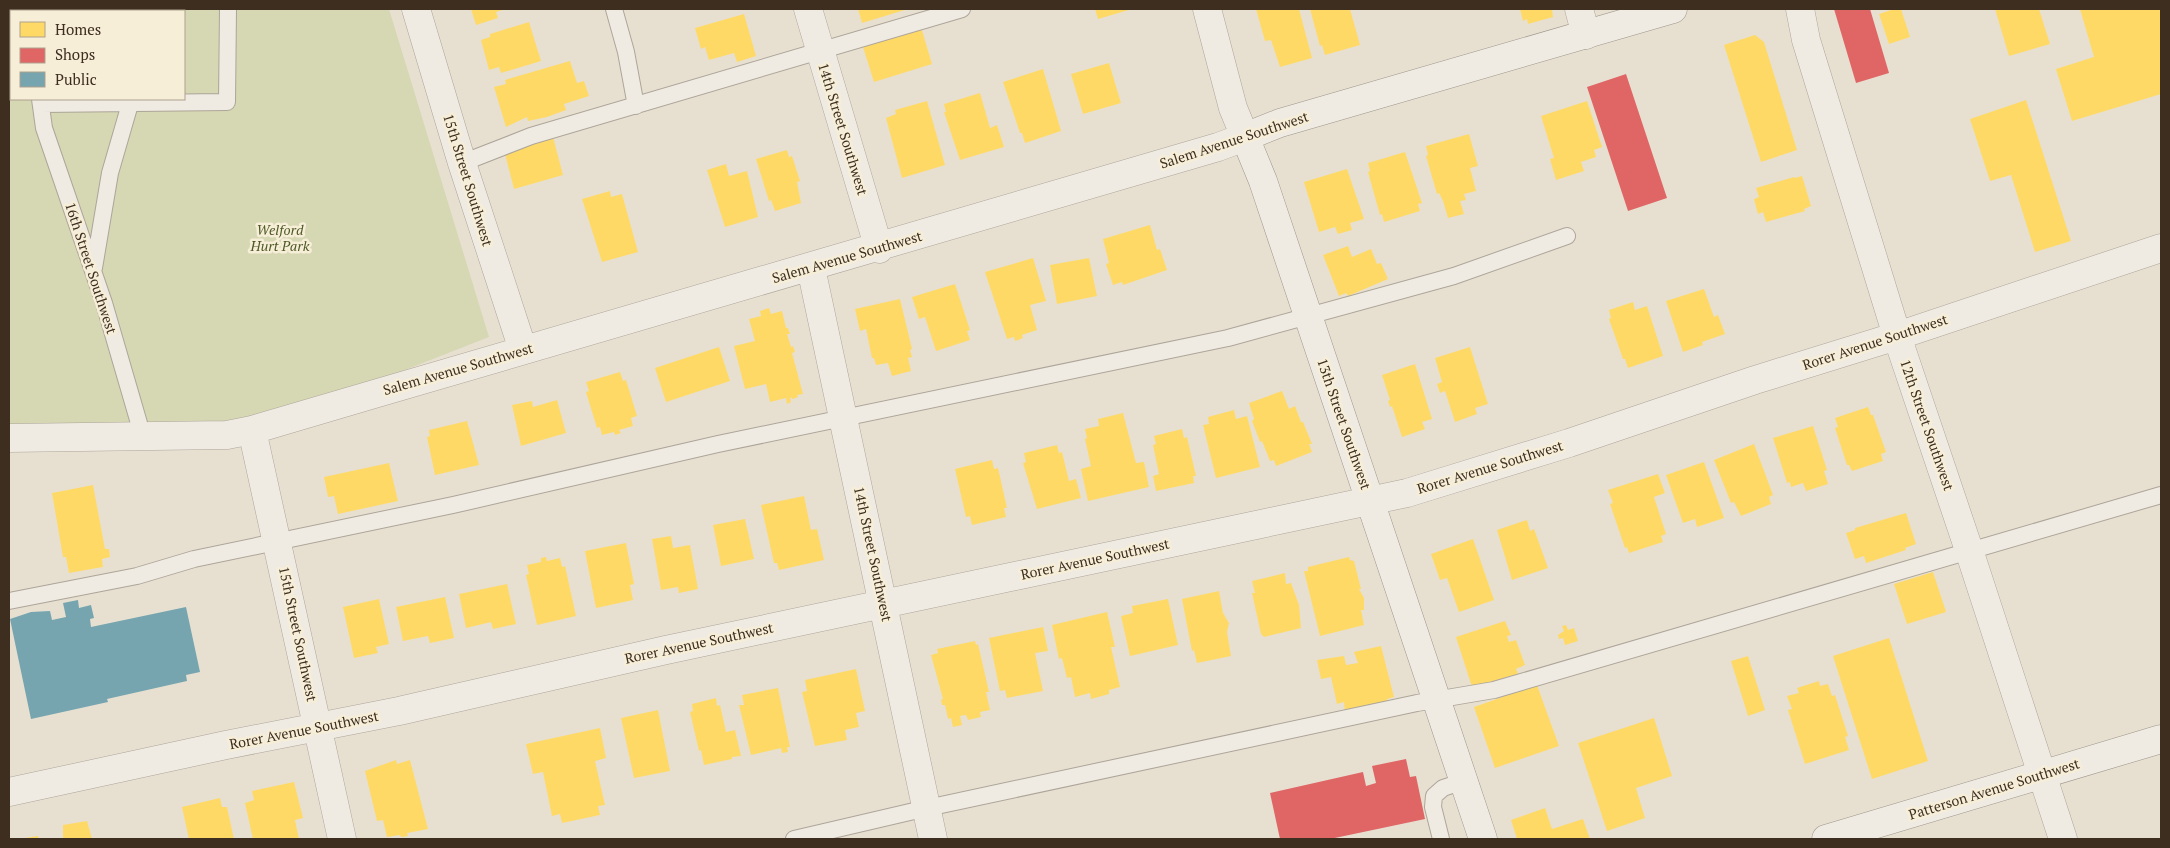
<svg xmlns="http://www.w3.org/2000/svg" width="2170" height="848" viewBox="0 0 2170 848" font-family="'PT Serif',serif">
<style>
.green{fill:#d6d7b3;fill-rule:evenodd}
.homes{fill:#ffd966}
.shops{fill:#e06666}
.public{fill:#76a5af}
.lines{fill:none;stroke-linecap:round;stroke-linejoin:round}
.lane-casing{stroke:#ada599;stroke-width:18}
.street-casing{stroke:#ada599;stroke-width:29}
.secondary-casing{stroke:#9c958a;stroke-width:29}
.lane{stroke:#efebe3;stroke-width:16}
.street{stroke:#efebe3;stroke-width:28}
.secondary{stroke:#efebe3;stroke-width:28}
.labels{text-anchor:middle;stroke-width:5;stroke-linejoin:round;paint-order:stroke}
.street-label{font-size:14px;fill:#3d2e20;stroke:#f7eed8}
.park-label{font-size:14px;font-style:italic;fill:#4d5a26;stroke:#f7eed8}
</style>
<rect width="100%" height="100%" fill="#e7e0d1"/>
<path class="green" d="M9 9H389L489 337 252 430 9 438ZM11 11H184V99H11Z"/>
<path class="homes" d="M471 9H506L496 12 498 18 476 25Z
M858 9H908L862 23Z
M1095 9H1132L1098 19Z
M1256 9H1299L1312 58 1280 67 1271 40 1265 41Z
M1310 9H1350L1360 45 1325 55 1322 45 1320 46Z
M1520 9H1552L1553 17 1528 24 1527 19 1523 21Z
M1894 9H1901L1910 37 1889 44 1879 14Z
M1995 9H2039L2050 44 2009 56Z
M2080 9H2161V94L2072 121 2056 69 2094 57Z
M744 14 756 56 737 62 734 53 709 60 705 47 701 49 695 28Z
M529 22 541 61 501 73 499 67 489 70 481 40 490 37V34Z
M921 27 932 64 874 82 863 47Z
M1755 35 1764 42 1797 150 1761 162 1724 45Z
M570 61 577 83 584 81 589 96 564 104 566 110 547 117 528 121 527 117 506 127 494 87 506 84 505 80Z
M1109 63 1121 103 1083 114 1071 74Z
M1043 69 1061 131 1025 143 1022 133H1020L1003 82Z
M980 93 990 128 997 125 1004 147 960 160 944 112H946L944 104Z
M2026 100 2071 241 2035 252 2011 175 1990 181 1970 119Z
M927 101 945 165 902 178 886 118 896 114 895 110Z
M1587 101 1602 147 1594 150 1596 157 1581 162 1584 171 1556 180 1550 159 1554 158 1541 116Z
M1469 134 1478 166 1470 168 1476 191 1464 194 1466 200 1460 201 1464 214 1448 218 1443 201 1439 193 1437 194 1426 156 1428 155 1426 146Z
M553 137 563 175 514 189 504 150Z
M787 150 789 157 792 156 800 181 797 182 801 203 775 211 771 200 769 201 756 159Z
M1405 152 1422 203 1418 204 1420 211 1384 222 1382 214 1380 215 1368 172 1370 171 1368 163Z
M726 164 729 176 747 171 758 217 725 227 707 170Z
M1347 169 1364 219 1350 223 1352 230 1338 234 1335 227 1319 232 1304 182Z
M1802 176 1811 206 1804 209 1805 211 1766 222 1763 212 1758 214 1754 199 1759 197 1756 188 1794 177 1795 178Z
M610 191 611 197 622 194 638 252 602 262 582 199Z
M1150 225 1157 250 1160 249 1167 270 1123 285 1122 282 1113 285 1106 264 1109 263 1103 239Z
M1348 246 1352 257 1371 249 1377 264 1381 263 1388 279 1348 296 1346 293 1339 296 1323 255Z
M1033 258 1046 301 1030 305 1037 330 1022 335 1023 338 1015 341 1014 337 1007 339 985 272Z
M1089 258 1097 296 1057 304 1050 265Z
M955 284 970 330 967 331 970 340 936 351 925 317 919 319 912 297Z
M1704 289 1714 317 1718 315 1725 334 1702 342 1703 345 1683 352 1666 301Z
M900 299 912 349 910 350 912 357 908 358 911 371 892 376 888 363 876 365 874 358H872L866 329 860 331 855 309Z
M1633 302 1635 310 1647 306 1663 356 1628 368 1625 359H1623L1609 319 1611 318 1609 310Z
M769 308 771 314 782 311 786 328H788L790 334H787L791 347 793 346 795 352 792 353 803 394 797 395 798 397 793 399 790 397 791 402 787 404 786 398 770 402 766 384 745 389 734 346 755 341 749 319 761 316 760 311Z
M719 347 730 381 666 402 655 368Z
M1470 347 1488 404 1475 408 1477 414 1455 422 1445 391 1440 393 1437 384 1442 382 1435 358Z
M1415 364 1432 419 1422 422 1425 429 1402 437 1392 406 1390 407 1388 401 1390 400 1382 375Z
M620 372 623 381 626 380 637 416 631 418 633 426 619 430 621 433 615 435 614 432 602 435 600 427 597 428 586 392 589 391 586 382Z
M1282 391 1289 409 1295 406 1301 422H1303L1312 444H1309L1312 452 1276 466 1274 460 1270 461 1262 441 1260 442 1252 421 1254 419 1249 403Z
M557 400 566 433 521 446 512 405 532 401 533 407Z
M1868 407 1871 415H1873L1886 452 1881 454 1883 461 1852 471 1849 465H1847L1835 428 1838 427 1835 418Z
M1234 410 1236 419 1247 416 1260 467 1216 478 1203 425 1209 424 1208 417Z
M1123 413 1136 463 1144 462 1149 487 1088 501 1081 469 1091 466 1085 439 1087 438 1085 429 1099 426 1098 419Z
M467 421 479 465 435 475 427 437 430 436 429 430Z
M1813 426 1827 470 1824 471 1828 484 1806 491 1803 483 1791 487 1790 482 1787 483 1773 438Z
M1182 429 1184 438 1187 437 1196 476H1193L1194 483 1156 491 1153 476 1159 474 1153 445 1156 444 1154 436Z
M1754 444 1773 495 1769 497 1771 504 1741 516 1734 502 1731 503 1714 460Z
M1057 445 1059 453 1062 452 1069 481 1076 479 1081 498 1037 509 1023 463 1026 462 1024 453Z
M992 460 994 469 998 468 1007 508H1004L1006 517 972 525 970 516 966 517 955 469Z
M1704 462 1724 518 1697 527 1695 519 1683 523 1666 475Z
M389 463 398 501 338 514 334 496 328 497 324 477Z
M1658 474 1665 493 1654 497 1666 534 1661 536 1663 542 1629 553 1627 547 1625 548 1610 504 1613 503 1608 490Z
M93 485 105 549H109L110 557 102 559 103 567 69 573 66 557H63L52 493Z
M804 496 811 530 817 529 824 560 779 570 777 563H774L761 505Z
M1906 513 1916 544 1905 548 1906 550 1866 563 1864 556 1855 559 1846 533 1855 530V528Z
M745 519 754 559 721 566 713 525Z
M1527 520 1530 531 1534 529 1548 568 1512 580 1497 530Z
M671 536 673 548 690 545 698 589 679 593 678 587 661 590 652 539Z
M1473 539 1494 600 1459 612 1447 578 1440 580 1431 554Z
M626 543 634 584 630 585 633 600 596 608 585 551Z
M546 557 547 561 560 558 562 567 565 566 576 616 537 625 526 575 529 574 527 565 541 562V558Z
M1349 557 1350 560 1354 561 1361 589H1359L1364 598V610H1361L1364 625 1320 636 1304 571H1308V567Z
M1933 572 1946 612 1907 624 1894 584Z
M1285 573 1286 584 1291 583 1299 605 1301 628 1264 637 1261 634 1252 593H1255L1252 581Z
M507 584 516 624 493 629 491 622 466 628 459 594Z
M1219 591 1223 613 1229 623 1227 632 1231 656 1197 663 1194 650 1192 651 1182 599Z
M445 597 454 638 430 643 428 636 403 641 396 607Z
M379 599 389 644 376 647 378 653 354 658 343 607Z
M1168 599 1178 645 1130 656 1121 616 1133 613 1132 606Z
M1107 612 1115 647H1111L1120 687 1109 690V694L1091 699 1090 693 1075 697 1071 677 1067 678 1062 658 1059 659 1052 625Z
M1505 621 1511 635 1507 636 1509 642 1516 640 1525 665 1516 669 1518 674 1472 687 1456 637Z
M1566 625 1568 630 1574 628 1578 641 1565 645 1563 638 1559 639 1558 635 1564 631 1562 626Z
M1043 627 1048 651 1035 653 1043 691 1007 698 1005 690 1000 691 989 638Z
M1889 638 1928 761 1872 779 1833 656Z
M975 641 976 645 978 644 989 692H986L990 710 980 712 981 717 968 720 966 715 960 716 962 725 953 727 951 718 948 719 945 705H942L941 700 943 699 931 655 938 653 937 649Z
M1381 646 1394 697 1387 699 1388 703 1345 712 1344 702 1337 704 1331 677 1321 679 1317 660 1344 656 1346 665 1358 663 1354 652Z
M1748 656 1765 710 1748 716 1731 661Z
M856 669 865 711 856 713 859 727 845 730 847 740 815 746 802 692 807 691 805 680Z
M1819 681 1820 686 1828 684 1832 696 1835 695 1848 736 1845 737 1849 750 1805 764 1788 710 1792 709 1787 696 1799 693 1797 688Z
M1537 685 1559 746 1495 768 1474 707Z
M778 688 790 747H787L788 752 782 753 781 748 751 755 739 705H744L742 695Z
M716 698 717 706 720 705 726 732 735 730 741 756 732 757V759L704 765 701 750 699 751 690 712 693 711 692 704Z
M658 710 670 771 634 778 621 718Z
M1654 718 1672 776 1636 788 1645 818 1607 831 1578 743Z
M600 728 606 758 595 761 605 805 598 806 600 815 562 823 560 814 552 816 543 772 533 774 526 744Z
M396 760 397 764 410 760 428 829 407 833 408 836 401 837 400 835 387 837 383 820 377 821 365 771Z
M294 782 303 818 295 820 299 839H253L245 803 254 800 252 791Z
M220 798 222 807H227L234 839H189L182 807Z
M1545 808 1552 829 1583 819 1590 839H1517L1511 820Z
M87 821 92 839H63V825Z
M38 836 39 839H25V838Z"/>
<path class="shops" d="M1834 9H1870L1889 73 1856 83Z
M1626 74 1667 198 1628 211 1587 87Z
M1406 759 1410 777 1416 776 1425 819 1330 839H1280L1270 793 1363 772 1366 786 1376 783 1372 766Z"/>
<path class="public" d="M78 600 79 608 91 605 94 618 90 619 91 627 186 607 200 672 186 675 187 681 107 699 108 702 31 719 10 619 31 612 50 611 52 620 66 617 63 603Z"/>
<g class="lines">
<g class="lane-casing">
<path id="lane" d="M614 9 626 52 636 106
M40 11V9
M40 99 44 128 104 303 143 437
M41 104 227 102 228 9
M462 163 531 136 962 9
M94 268 110 173 130 104
M9 601 137 576 194 559 453 505 718 444 1228 338 1454 276 1567 236
M794 839 927 808 1417 703 1494 690 2161 495
M1441 839 1433 807 1434 796 1443 788 1464 781"/>
</g>
<g class="street-casing">
<path id="street" d="M416 9 462 163 523 350
M808 9 879 249
M1579 9 1586 35
M1800 9 1806 40 1897 336 1969 550 2063 839
M811 268 933 839
M252 430 342 839
M9 438 227 435 252 430C574 335 897 243 1218 147L1245 137 1233 108 1207 9
M9 792 226 745 399 711 666 650 1407 493 1569 443 1755 380 1897 336 2161 248"/>
</g>
<g class="secondary-casing">
<path id="secondary" d="M1483 839 1263 181 1245 137 1280 123 1673 9
M1826 839 2161 739"/>
</g>
<use href="#lane" class="lane"/>
<use href="#street" class="street"/>
<use href="#secondary" class="secondary"/>
</g>
<g class="labels">
<g class="street-label">
<text transform="translate(843 129) rotate(73)" y="5">14th Street Southwest</text>
<text transform="translate(1234 140) rotate(-18)" y="5">Salem Avenue Southwest</text>
<text transform="translate(468 180) rotate(73)" y="5">15th Street Southwest</text>
<text transform="translate(847 257) rotate(-16)" y="5">Salem Avenue Southwest</text>
<text transform="translate(91 268) rotate(72)" y="5">16th Street Southwest</text>
<text transform="translate(1875 342) rotate(-18)" y="5">Rorer Avenue Southwest</text>
<text transform="translate(458 369) rotate(-16)" y="5">Salem Avenue Southwest</text>
<text transform="translate(1344 424) rotate(71)" y="5">13th Street Southwest</text>
<text transform="translate(1927 425) rotate(71)" y="5">12th Street Southwest</text>
<text transform="translate(1490 467) rotate(-17)" y="5">Rorer Avenue Southwest</text>
<text transform="translate(873 554) rotate(78)" y="5">14th Street Southwest</text>
<text transform="translate(1095 559) rotate(-12)" y="5">Rorer Avenue Southwest</text>
<text transform="translate(298 634) rotate(78)" y="5">15th Street Southwest</text>
<text transform="translate(699 643) rotate(-12)" y="5">Rorer Avenue Southwest</text>
<text transform="translate(304 730) rotate(-11)" y="5">Rorer Avenue Southwest</text>
<text transform="translate(1994 789) rotate(-17)" y="5">Patterson Avenue Southwest</text>
</g>
<g class="park-label">
<text x="280" y="235">Welford<tspan x="280" dy="16">Hurt Park</tspan></text>
</g>
</g>
<rect width="2170" height="848" fill="none" stroke="#3d2e20" stroke-width="20"/>
<rect x="10" y="10" width="175" height="90" fill="#f7eed8" stroke="#ada18e"/>
<rect x="20" y="22" width="25" height="15" fill="#ffd966" stroke="#ada18e"/>
<text x="55" y="35" font-size="15" fill="#3d2e20">Homes</text>
<rect x="20" y="48" width="25" height="15" fill="#e06666" stroke="#ada18e"/>
<text x="55" y="60" font-size="15" fill="#3d2e20">Shops</text>
<rect x="20" y="72" width="25" height="15" fill="#76a5af" stroke="#ada18e"/>
<text x="55" y="85" font-size="15" fill="#3d2e20">Public</text>
</svg>
